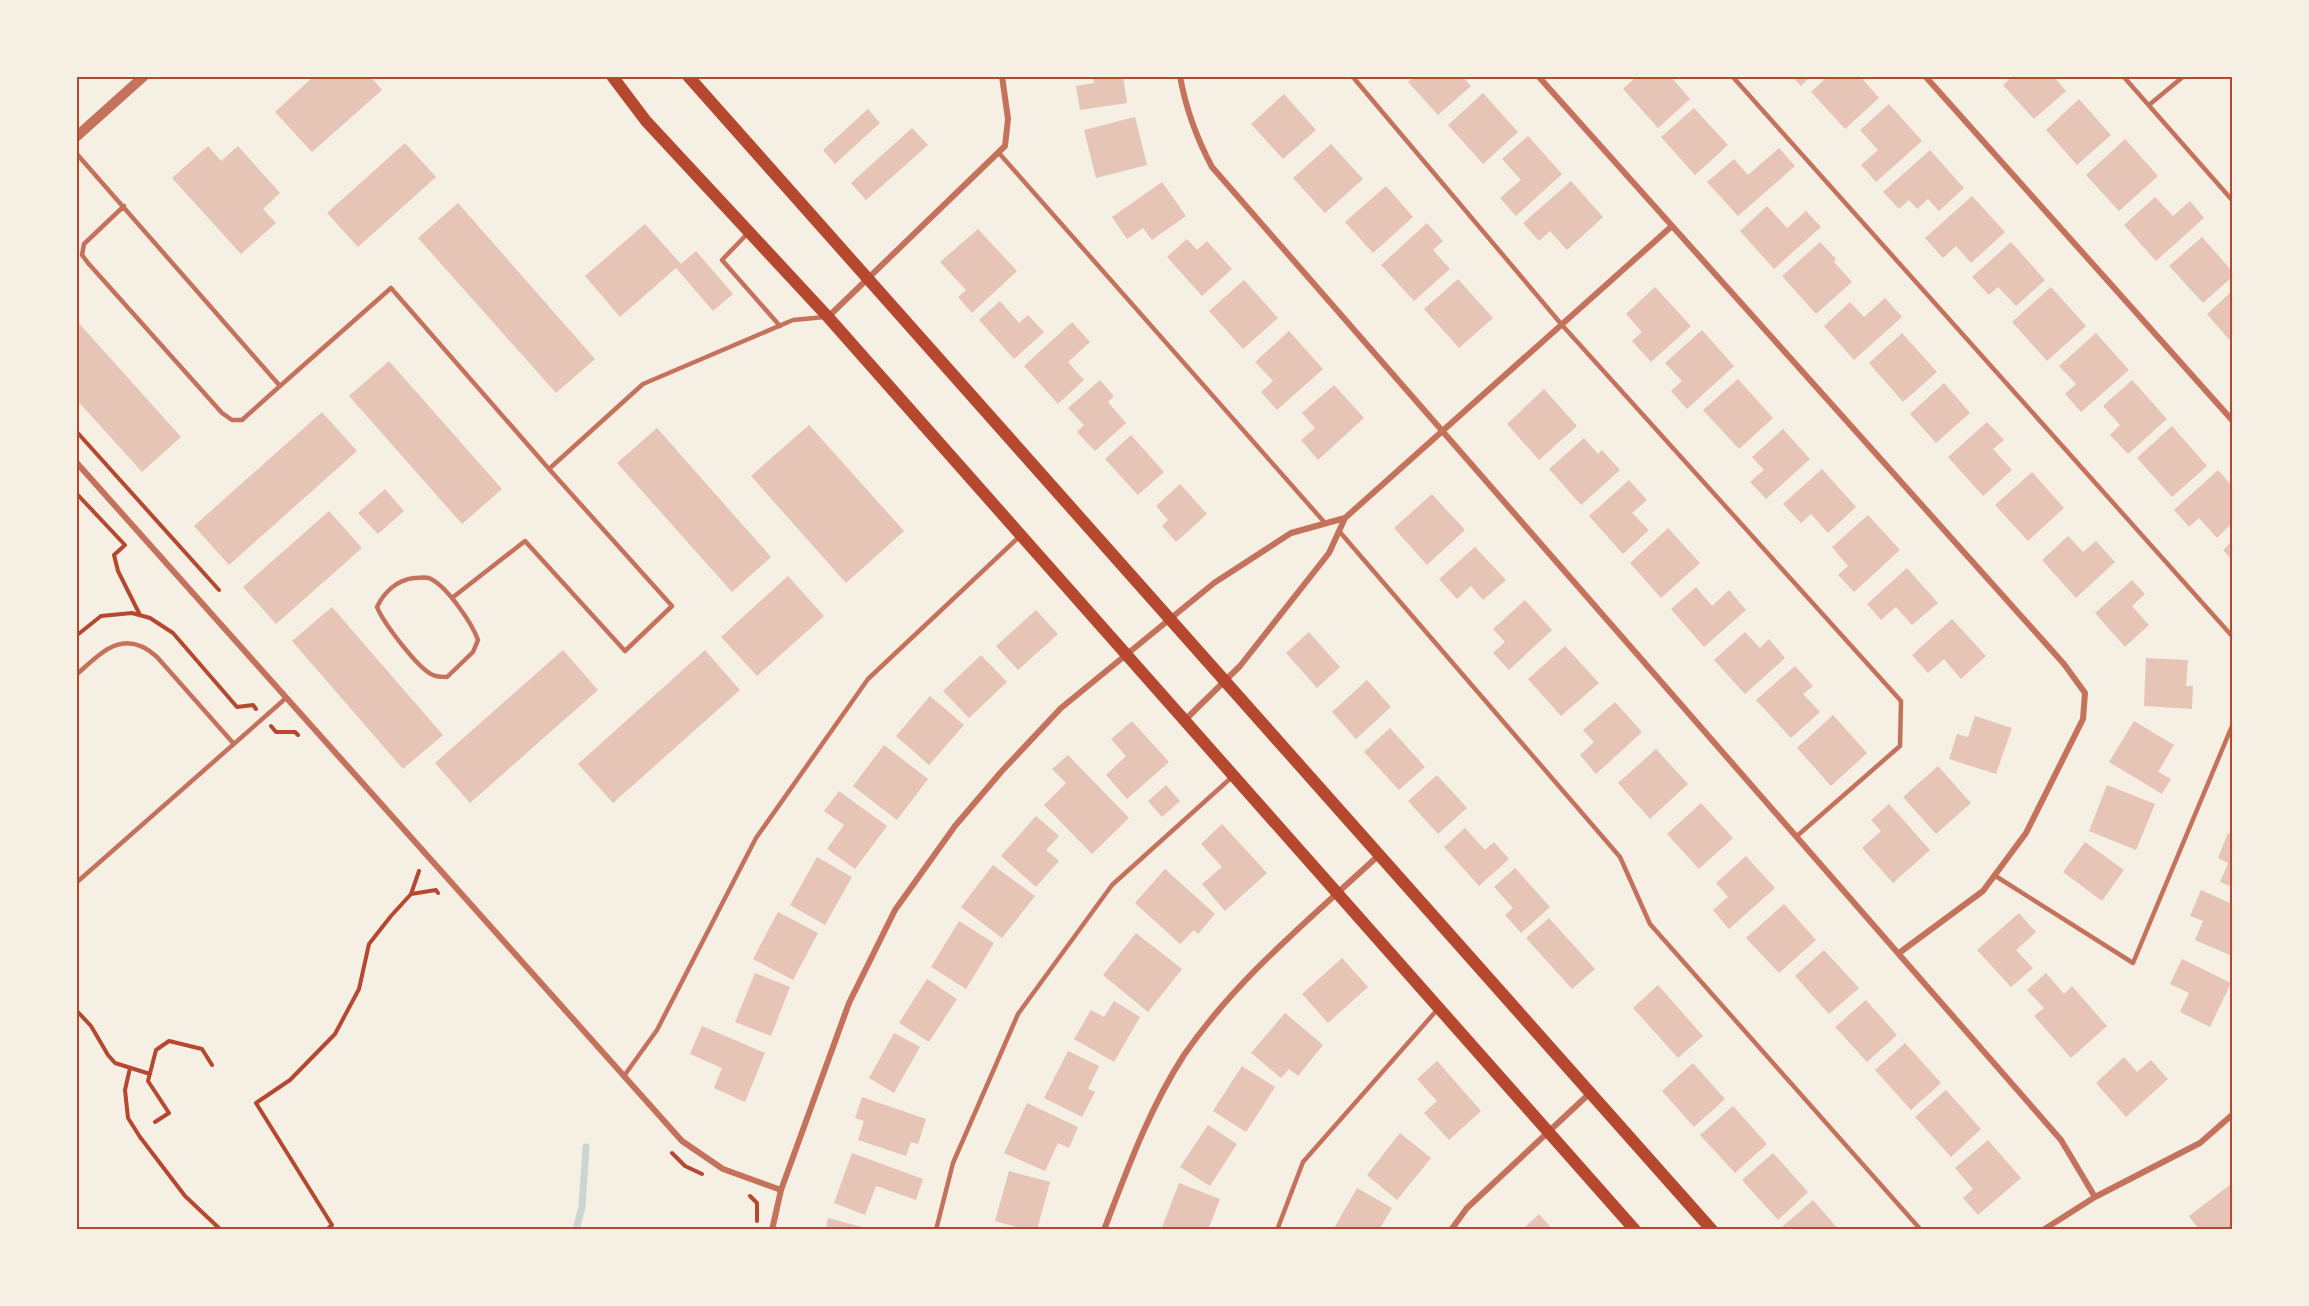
<svg xmlns="http://www.w3.org/2000/svg" width="2309" height="1306" viewBox="0 0 2309 1306" font-family="Karla,sans-serif">
<style>
.lines{fill:none;stroke-linecap:round;stroke-linejoin:round}
.stream{stroke:#c9d6d2;stroke-width:7}
.building{fill:#e6c5b7}
.path{stroke:#b5482f;stroke-width:4}
.service{stroke:#c5725c;stroke-width:4.5}
.minor{stroke:#c5725c;stroke-width:6}
.tertiary{stroke:#c5725c;stroke-width:10}
.secondary{stroke:#b5482f;stroke-width:12}
.neatline{fill:none;stroke:#b5482f;stroke-width:2}
</style>
<rect width="100%" height="100%" fill="#f6efe4"/>
<g class="lines">
<path class="stream" d="M576 1230 582 1207 586 1147"/>
</g>
<path class="building" d="M314 76H370L382 90 312 152 275 112Z
M1093 76H1123L1127 103 1080 110 1076 86 1094 83Z
M1415 76H1462L1471 86 1438 115 1408 82Z
M1637 76H1670L1690 99 1658 128 1623 89Z
M1792 76H1811L1801 86Z
M1828 76H1860L1879 98 1845 129 1811 92Z
M2013 76H2053L2066 91 2034 119 2003 85Z
M1483 93 1518 132 1483 164 1448 125Z
M1284 94 1316 130 1283 159 1251 124Z
M2079 99 2111 135 2077 165 2046 130Z
M1889 104 1922 141 1876 182 1861 165 1878 150 1860 130Z
M1694 108 1728 145 1695 175 1661 137Z
M868 109 880 123 835 164 823 150Z
M1135 117 1147 165 1096 178 1084 130Z
M912 128 928 145 866 200 851 183Z
M1528 136 1562 174 1516 216 1500 198 1521 180 1502 159Z
M2125 139 2158 176 2119 211 2086 175Z
M405 143 436 177 358 247 327 213Z
M1331 144 1363 179 1325 213 1293 178Z
M208 146 221 161 238 146 280 193 263 209 276 223 241 254 172 178Z
M1779 148 1795 166 1738 216 1707 182 1734 159 1748 175Z
M1930 150 1964 188 1939 211 1928 199 1917 209 1909 200 1899 209 1883 192Z
M1571 181 1603 217 1567 250 1550 231 1539 241 1523 223Z
M1162 182 1186 216 1152 240 1143 228 1127 239 1112 217Z
M1386 186 1413 217 1373 253 1345 222Z
M1972 196 2005 232 1971 263 1956 246 1943 258 1925 238Z
M2155 197 2173 216 2190 201 2204 218 2156 261 2124 225Z
M458 203 595 359 556 393 418 238Z
M1767 206 1787 228 1806 211 1821 227 1774 269 1740 231Z
M1427 223 1443 241 1433 250 1450 269 1414 301 1381 265Z
M645 224 681 264 696 251 733 294 713 311 676 268 620 317 585 276Z
M978 229 1017 271 972 313 958 297 966 290 940 262Z
M2202 237 2232 271V277L2203 303 2169 266Z
M1187 239 1197 250 1207 241 1232 269 1202 296 1167 257Z
M1820 242 1836 259 1834 262 1852 282 1816 314 1782 276Z
M2011 242 2045 280 2016 306 1998 287 1989 295 1972 277Z
M1458 279 1493 318 1459 348 1424 309Z
M1244 280 1278 318 1243 349 1209 311Z
M1655 287 1691 326 1651 362 1632 341 1642 332 1626 314Z
M2051 287 2086 326 2047 361 2012 322Z
M2232 291V343L2207 314Z
M1885 298 1902 317 1854 360 1824 326 1850 302 1864 317Z
M1000 301 1019 323 1028 315 1044 332 1014 359 979 320Z
M76 320 181 437 142 472 76 399Z
M1072 322 1090 342 1068 362 1084 380 1058 404 1024 366Z
M1702 330 1734 366 1687 409 1671 391 1682 381 1665 363Z
M1289 331 1323 369 1277 410 1261 392 1273 381 1255 362Z
M1902 333 1937 372 1903 402 1869 363Z
M2096 333 2129 370 2081 412 2065 394 2076 384 2059 366Z
M389 361 502 489 462 524 349 396Z
M1738 379 1773 418 1739 449 1703 410Z
M1100 380 1114 396 1108 402 1126 423 1095 451 1077 432 1084 425 1068 408Z
M2132 380 2167 419 2128 454 2110 435 2120 425 2103 406Z
M1944 383 1970 413 1936 443 1910 414Z
M1334 385 1364 418 1318 460 1301 440 1315 428 1302 413Z
M1544 389 1577 426 1539 460 1507 424Z
M322 412 357 451 229 565 194 526Z
M1987 422 2004 440 1993 449 2012 470 1983 496 1948 457Z
M809 425 904 531 846 583 751 476Z
M2172 426 2207 466 2172 497 2137 458Z
M657 428 771 557 732 592 617 463Z
M1783 429 1810 459 1766 499 1750 482 1764 470 1752 457Z
M1131 435 1164 472 1138 495 1105 459Z
M1584 438 1598 454 1602 450 1620 470 1581 505 1549 469Z
M1822 469 1856 507 1828 533 1811 514 1801 523 1783 504Z
M2218 470 2232 486V523L2217 538 2199 518 2189 527 2174 510Z
M2032 472 2064 508 2028 541 1995 505Z
M1629 480 1647 500 1632 513 1649 530 1623 554 1589 516Z
M1180 484 1207 514 1176 542 1162 526 1168 520 1156 506Z
M385 489 404 511 378 534 358 513Z
M1432 494 1465 530 1427 565 1394 528Z
M329 511 362 548 276 624 243 587Z
M1868 515 1900 550 1854 592 1838 575 1848 566 1832 547Z
M1668 528 1700 563 1661 598 1630 563Z
M2068 536 2083 552 2096 541 2115 562 2076 598 2042 560Z
M2232 541V560L2223 550Z
M1475 547 1506 580 1483 600 1471 586 1457 599 1439 579Z
M1907 568 1938 603 1912 625 1896 607 1881 620 1867 604Z
M788 576 824 616 757 676 721 637Z
M2132 580 2145 594 2132 606 2149 625 2125 647 2095 613Z
M1696 587 1712 606 1729 590 1746 610 1704 647 1671 609Z
M1525 600 1552 630 1509 670 1493 653 1505 642 1493 629Z
M332 607 443 735 403 769 292 641Z
M1036 610 1058 634 1018 670 996 646Z
M1952 619 1986 656 1961 679 1944 659 1928 673 1912 655Z
M1309 632 1340 667 1317 688 1286 653Z
M1745 632 1760 648 1769 639 1785 658 1745 694 1714 660Z
M1565 646 1599 683 1561 716 1528 679Z
M563 650 598 690 470 803 435 763Z
M705 650 740 690 613 803 578 764Z
M981 655 1007 682 969 718 943 691Z
M2146 658 2188 660 2186 686H2193L2192 709 2144 706Z
M1795 666 1813 686 1803 694 1820 712 1791 738 1756 700Z
M1367 680 1391 707 1356 739 1332 712Z
M930 696 964 725 929 765 896 736Z
M1615 702 1642 732 1596 774 1580 755 1594 742 1583 730Z
M1833 715 1867 753 1831 786 1797 748Z
M1975 716 2012 728 1996 774 1949 759 1957 734 1968 737Z
M1132 721 1169 762 1127 799 1106 775 1126 756 1111 739Z
M2134 721 2174 745 2158 772 2171 779 2162 794 2109 762Z
M1390 728 1425 767 1399 790 1364 752Z
M884 745 928 779 897 820 853 786Z
M1656 749 1688 784 1650 819 1618 783Z
M1068 755 1129 818 1092 854 1044 805 1066 783 1052 769Z
M1938 766 1971 803 1936 834 1903 797Z
M1437 775 1467 808 1438 834 1408 801Z
M1166 785 1180 801 1162 817 1148 801Z
M2107 785 2155 804 2136 850 2089 831Z
M839 791 887 826 855 869 827 849 844 825 824 811Z
M1701 803 1733 838 1699 869 1667 834Z
M1889 804 1930 850 1893 883 1862 848 1881 831 1871 820Z
M1036 816 1059 836 1046 850 1059 861 1036 887 1001 856Z
M1222 824 1267 873 1225 911 1202 884 1222 867 1201 844Z
M1465 828 1485 850 1494 842 1509 859 1479 886 1444 847Z
M2228 833 2232 835V887L2220 882 2228 863 2218 858Z
M2085 842 2124 870 2102 901 2063 872Z
M1746 856 1775 888 1729 929 1713 910 1728 897 1716 883Z
M817 857 852 877 825 925 790 905Z
M993 865 1035 896 1002 938 961 907Z
M1515 868 1550 907 1521 933 1505 915 1513 908 1494 887Z
M1165 869 1215 914 1198 934 1194 930 1180 944 1135 903Z
M2201 890 2232 904V956L2195 940 2203 921 2190 916Z
M1784 904 1816 940 1779 973 1746 938Z
M778 912 818 933 793 980 753 959Z
M2019 913 2036 932 2016 950 2033 968 2011 987 1977 950Z
M1549 918 1595 969 1572 989 1526 938Z
M959 921 994 943 966 989 931 967Z
M1136 933 1182 969 1148 1012 1103 975Z
M1824 950 1859 988 1829 1014 1795 976Z
M1342 958 1368 987 1328 1023 1302 994Z
M2182 959 2231 983 2210 1027 2180 1012 2189 993 2170 984Z
M755 973 790 987 771 1036 735 1022Z
M2046 973 2064 994 2072 986 2107 1026 2071 1058 2034 1016 2044 1008 2027 990Z
M927 979 957 999 929 1042 899 1023Z
M1658 985 1703 1036 1678 1058 1633 1008Z
M1866 1000 1897 1035 1867 1062 1835 1027Z
M1114 1001 1140 1017 1114 1062 1074 1039 1091 1010 1104 1017Z
M1285 1013 1323 1045 1298 1076 1289 1069 1281 1078 1251 1053Z
M702 1026 765 1053 745 1102 714 1088 722 1068 690 1054Z
M894 1033 920 1047 894 1093 869 1078Z
M1905 1043 1941 1083 1911 1110 1875 1070Z
M1068 1051 1099 1066 1088 1089 1095 1092 1082 1117 1044 1098Z
M2124 1057 2137 1072 2151 1060 2168 1079 2126 1117 2096 1083Z
M1437 1061 1481 1111 1449 1140 1424 1113 1437 1101 1417 1079Z
M1693 1063 1725 1099 1694 1127 1662 1091Z
M1242 1066 1275 1087 1246 1132 1213 1111Z
M1946 1090 1981 1129 1951 1157 1915 1117Z
M862 1097 926 1119 918 1144 911 1142 906 1156 858 1140 864 1121 855 1118Z
M1027 1103 1078 1127 1069 1148 1058 1143 1045 1171 1004 1153Z
M1733 1106 1767 1144 1735 1173 1700 1135Z
M1208 1125 1237 1144 1210 1186 1180 1167Z
M1400 1133 1431 1158 1397 1200 1367 1175Z
M1988 1140 2021 1178 1978 1215 1963 1198 1973 1189 1955 1168Z
M852 1153 923 1179 916 1200 876 1186 865 1215 834 1203Z
M1773 1153 1808 1192 1778 1220 1742 1180Z
M1009 1171 1050 1182 1037 1230H1027L995 1221Z
M1179 1183 1220 1199 1208 1230H1161Z
M2231 1184 2232 1230H2199L2189 1216Z
M1357 1188 1392 1208 1379 1230H1333Z
M1813 1200 1839 1230H1784L1782 1227Z
M1539 1214 1553 1230H1522Z
M828 1218 870 1229V1230H826Z"/>
<g class="lines">
<path class="path" d="M76 431 219 590
M76 493 125 545 114 555 118 571 140 615
M76 636 101 616 132 613 150 618 173 633 237 707 253 705 256 709
M271 726 276 732H295L298 735
M411 894 419 871
M76 1010 91 1026 108 1055 115 1063 150 1074
M130 1068 125 1090 128 1118 140 1137 185 1196 221 1230
M155 1122 169 1113 148 1081 156 1050 169 1041 202 1049 212 1065
M672 1153 685 1166 702 1174
M750 1196 757 1203V1221
M326 1230 332 1225 256 1103 290 1080 335 1034 359 989 369 944 391 916 411 894 436 890 438 893"/>
<path class="service" d="M1352 76 1562 325 1901 701 1900 746 1797 836
M1732 76 2232 636
M2123 76 2232 200
M2149 105 2184 76
M998 152 1325 523
M76 153 280 386 391 288 549 469 643 384 793 320 825 317
M124 206 84 244 82 255 88 263 222 413 232 420H242L280 386
M749 232 722 260 780 326
M1339 531 1620 857 1650 924 1921 1230
M414 578C418 578 425 577 429 578 446 585 472 623 478 640L473 652 447 677C442 677 437 677 433 675 418 669 383 622 377 607 384 592 397 580 414 578Z
M452 598 525 541 625 651 672 606 549 469
M76 675C102 652 124 627 157 657L234 744
M1994 875 2133 963 2232 726
M76 883 286 698
M624 1076 657 1030 756 838 868 679 1019 537
M936 1230 953 1163 1018 1014 1112 885 1232 777
M1277 1230 1303 1162 1437 1010"/>
<path class="minor" d="M1180 76C1186 110 1196 137 1212 167L2061 1140 2095 1197
M1538 76 2064 664 2085 693 2083 719 2026 833 1983 891 1899 953
M1925 76 2232 420
M828 317 1005 146 1008 119 1002 76
M76 462 682 1141 723 1169 781 1190
M1185 720 1240 666 1329 553 1345 518 1672 226
M772 1230 781 1190 849 1003 895 910 955 826 1001 772 1061 708 1214 583 1291 533 1345 518
M1104 1230C1127 1170 1149 1109 1184 1055 1237 978 1311 918 1379 855
M1451 1230 1467 1208 1590 1093
M2043 1230 2095 1197 2200 1143 2232 1115"/>
<path class="tertiary" d="M76 137 144 76"/>
<path class="secondary" d="M612 76 646 121 828 317 1635 1230
M688 76 1712 1230"/>
</g>
<rect width="2309" height="1306" fill="none" stroke="#f6efe4" stroke-width="156"/>
<rect x="78" y="78" width="2153" height="1150" class="neatline"/>
</svg>
